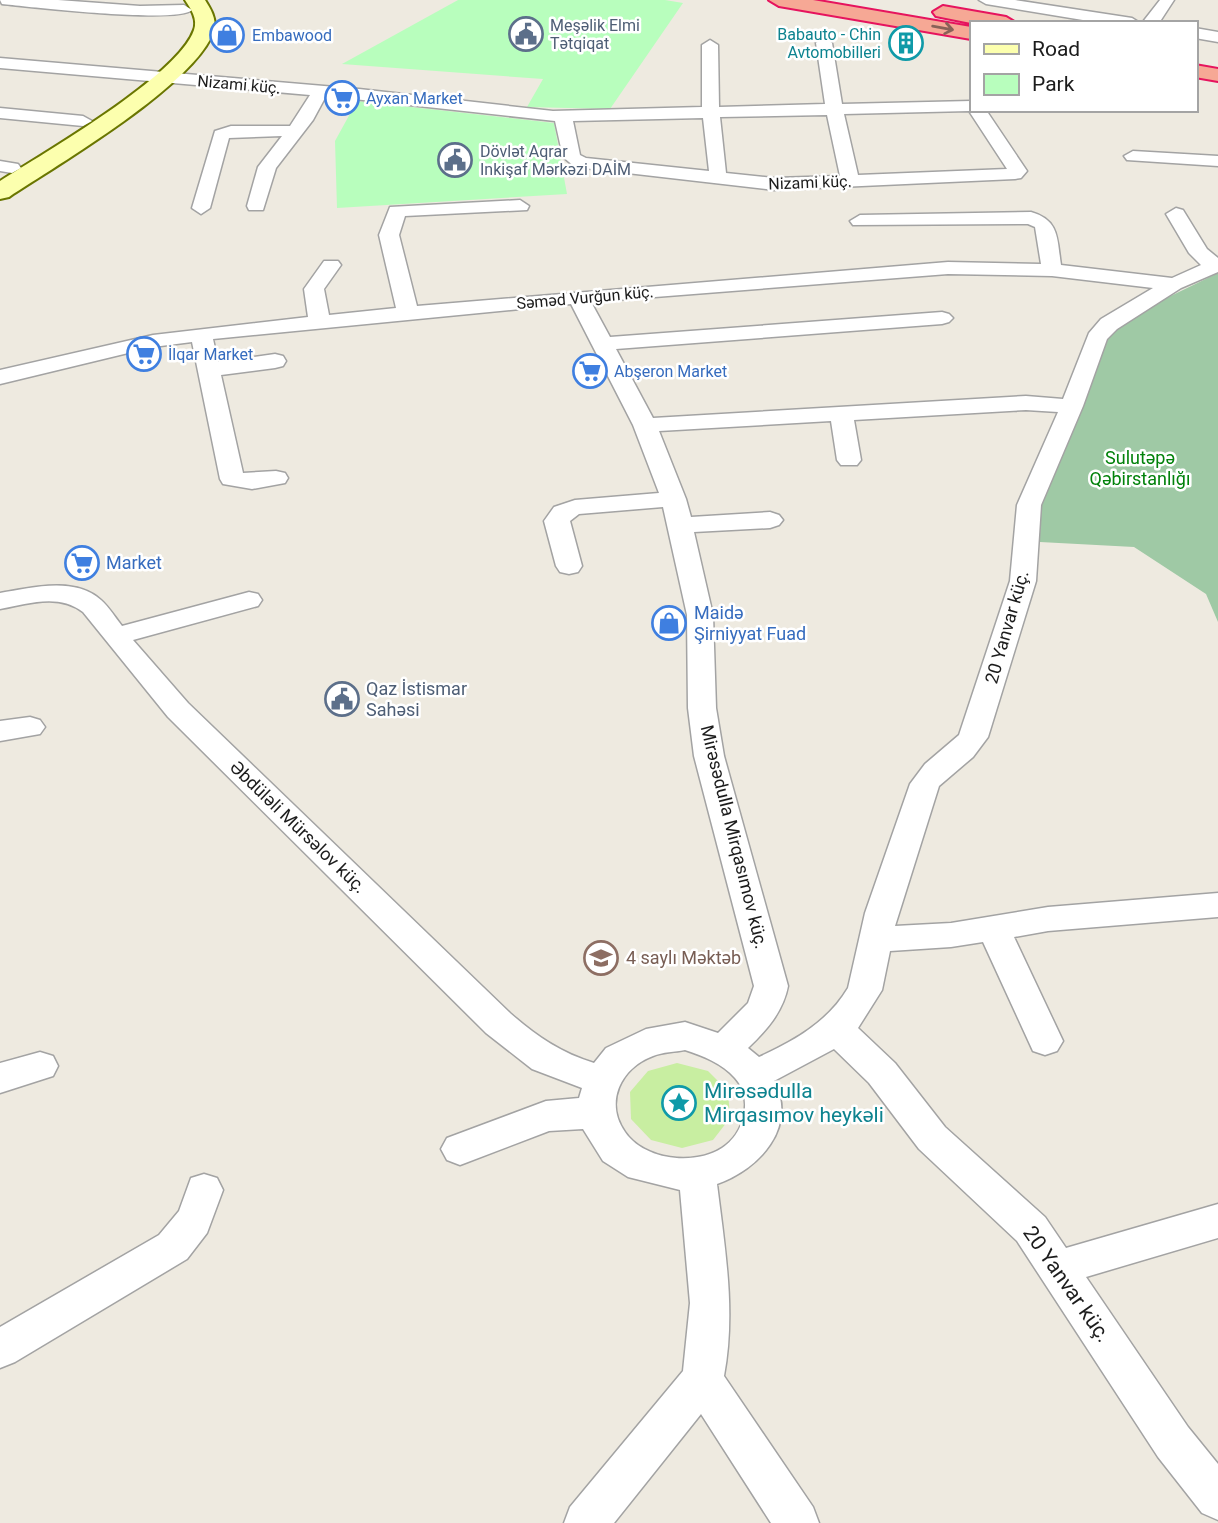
<svg xmlns="http://www.w3.org/2000/svg" width="1218" height="1523" viewBox="0 0 1218 1523" font-family="Roboto,sans-serif">
<style>
.grass{fill:#c8eea1}
.cemetery{fill:#9fc9a5}
.park{fill:#b8febd}
.lines{fill:none;stroke-linecap:round;stroke-linejoin:round}
.minor-casing{stroke:#a3a3a3;stroke-width:3}
.secondary-casing{stroke:#6a7600;stroke-width:4}
.trunk-casing{stroke:#e6145e;stroke-width:4}
.minor{fill:#fff;fill-rule:evenodd}
.secondary{fill:#fcffae;fill-rule:evenodd}
.trunk{fill:#f6a895;fill-rule:evenodd}
.oneway{stroke:#896258}
.labels{text-anchor:middle;stroke-width:5;stroke-linejoin:round;paint-order:stroke}
.far-service-label{font-size:16px;fill:#4e5e75;stroke:#fff;text-anchor:start}
.far-culture-label{font-size:16px;fill:#0d838f;stroke:#fff;text-anchor:end}
.far-shop-label{font-size:16px;fill:#366cbe;stroke:#fff;text-anchor:start}
.far-street-label{font-size:16px;fill:#1c1c1c;stroke:#fff}
.park-label{font-size:18px;fill:#02820b;stroke:#fff}
.shop-label{font-size:18px;fill:#366cbe;stroke:#fff;text-anchor:start}
.street-label{font-size:18px;fill:#1c1c1c;stroke:#fff}
.service-label{font-size:18px;fill:#4e5e75;stroke:#fff;text-anchor:start}
.education-label{font-size:18px;fill:#785e54;stroke:#fff;text-anchor:start}
.near-culture-label{font-size:21px;fill:#0d838f;stroke:#fff;text-anchor:start}
.near-street-label{font-size:21px;fill:#1c1c1c;stroke:#fff}
</style>
<rect width="100%" height="100%" fill="#eeeae0"/>
<path class="grass" d="M677 1063 708 1071 728 1091 730 1118 713 1140 682 1148 651 1140 631 1119 630 1092 648 1071Z"/>
<path class="cemetery" d="M1218 273V622L1206 594 1134 547 1040 542 1037 505 1106 337 1148 307Z"/>
<path class="park" d="M458 0H665L683 3 610 109 527 107 543 79 342 64Z
M357 101 554 123 567 194 337 208 335 141Z"/>
<g class="lines">
<g class="minor-casing">
<path id="minor" d="M0 0H58L140 6 184 5 192 10C177 24 31 7 2 4Z
M979 0H1015L1132 18 1140 23H1101L986 4Z
M1160 0H1174L1159 23H1142Z
M1195 28 1218 32V42L1195 38Z
M824 38 832 43 842 104 971 101V110H986L1027 171 1021 178 1015 179 774 190 575 167 563 157 555 121 326 96 313 120 276 168 263 210H249L247 206 258 167 282 136 229 138 210 208 201 214 192 208 215 131 231 126H290L310 95 0 68V58L359 89 553 111 702 107V45L710 40 718 45 719 107 825 104 816 43ZM969 111 1007 169 858 175 844 114ZM827 115 840 176 774 178 726 173 720 117ZM703 118 709 171 586 158 580 155 573 121Z
M0 108 83 116 92 121 83 126 0 118Z
M1133 151 1218 156V166L1127 160 1124 156Z
M0 161 18 164 21 168 12 173 0 171Z
M520 200 529 206 527 210 405 216 399 235 417 306 948 262 1041 264 1035 227 1028 224 853 225 850 221 860 215 1031 212C1060 220 1057 240 1061 265L1172 278 1201 265 1189 253 1166 214 1176 208 1183 210 1207 249 1218 258V272L1181 288 1117 329 1107 339 1083 406 1041 505 1036 581 988 737 973 757 939 786 895 926 951 923 1048 907 1218 893V917L1048 931 1014 937 1063 1041 1057 1051 1045 1055 1033 1051 983 942 951 947 890 951 882 990 858 1028 895 1063 945 1127 1045 1217 1066 1248 1218 1204V1238L1086 1277 1188 1427 1218 1464V1520L1202 1513 1158 1457 1017 1241 919 1149 869 1083 834 1049 774 1081C798 1128 759 1169 717 1184 725 1249 736 1312 724 1376L813 1507 819 1523H771L701 1414 614 1523H564L570 1507 683 1371 690 1303 680 1190 628 1177 603 1161 583 1129 549 1131 460 1165 447 1160 441 1149 447 1138 546 1101 579 1098 582 1088 532 1069 486 1033 168 717 83 612C58 593 28 604 0 609V593C31 588 74 576 101 600 109 607 115 617 122 626L249 592 258 594 262 600 258 606 133 640 188 703 510 1013C536 1036 561 1053 594 1063L606 1048 646 1029 685 1022 718 1033 748 1003 754 986 694 756 688 708 687 615 663 507 579 514 570 521 582 566 578 572 569 574 560 572 556 566 544 521 554 507 575 500 659 493 633 425 571 304 213 339 218 362 275 354 283 356 286 361 283 366 275 368 221 375 243 473 276 471 285 473 288 478 285 483 252 489 223 484 220 479 192 342 153 347 0 384V370L153 335 308 317 304 289 324 261H338L341 265 324 289 329 315 396 308 379 235 390 207ZM948 274 1052 276 1153 288 1101 319 1089 333 1063 399 1026 396 653 418 616 349 942 324 949 322 953 318 949 314 942 312 610 337 591 302ZM1026 410 1058 412 1017 505 1010 581 959 735 925 764 910 784 865 913 848 988C828 1022 794 1041 759 1057L748 1048C766 1031 783 1012 788 986L724 756 716 708 713 615 694 532 770 528 779 525 783 520 779 515 770 512 691 517 686 499 659 431 831 421 837 460 841 465H857L861 460 854 420ZM685 1050C703 1056 722 1063 735 1078 754 1099 744 1134 722 1148 694 1166 644 1160 625 1132 604 1102 621 1068 653 1056 663 1052 675 1052 685 1050Z
M30 717 40 720 45 727 40 734 0 741V721Z
M40 1052 53 1056 58 1066 53 1076 0 1093V1063Z
M204 1174 217 1178 223 1190 207 1233 187 1259 15 1362 0 1368V1327L159 1235 179 1211 191 1178Z"/>
</g>
<g class="secondary-casing">
<path id="secondary" d="M185 0H205C210 8 217 19 214 30 198 83 57 165 9 197L0 199V181C44 153 178 76 194 30 198 19 191 9 185 0Z"/>
</g>
<g class="trunk-casing">
<path id="trunk" d="M769 0H813L971 27V39L779 6Z
M943 6 1006 17 1016 23H971L936 16 933 12Z
M1195 65 1218 69V81L1195 77Z"/>
</g>
<use href="#minor" class="minor"/>
<use href="#secondary" class="secondary"/>
<use href="#trunk" class="trunk"/>
</g>
<defs><path id="oneway-shaft" d="M-6 0H5M1.5-3L5.5 0L1.5 3" fill="none" stroke-width="1.6" stroke-linecap="round" stroke-linejoin="round" transform="scale(1.75)"/></defs>
<use class="oneway" href="#oneway-shaft" transform="translate(943 28) rotate(10)"/>
<defs>
<g id="civic-ring" transform="scale(1.75)"><circle r="9.5" fill="#fff" stroke="#5c6f8a" stroke-width="1.5"/><path d="M-.6-6.5H3V-4.5H.6V-3L4-1V1h2V6H-6V1h2V-1L-.6-3ZM-1.2 2.5V6h2.4V2.5Z" fill="#5c6f8a"/></g>
<g id="shop-ring" transform="scale(1.75)"><circle r="9.5" fill="#fff" stroke="#3f7fe0" stroke-width="1.5"/><path d="M-5-2.5h2.3a2.7 3.5 0 0 1 5.4 0H5L5.5 6h-11ZM-1.5-2.5h3a1.5 2.3 0 0 0-3 0Z" fill="#3f7fe0"/></g>
<g id="building-ring" transform="scale(1.75)"><circle r="9.5" fill="#fff" stroke="#0f9aa8" stroke-width="1.5"/><path d="M-4-6H4V6H1V3H-1V6H-4ZM-2.5-4.3h1.7v1.8h-1.7ZM.8-4.3h1.7v1.8H.8ZM-2.5-1h1.7V.8h-1.7ZM.8-1h1.7V.8H.8Z" fill="#0f9aa8"/></g>
<g id="supermarket-ring" transform="scale(1.75)"><circle r="9.5" fill="#fff" stroke="#3f7fe0" stroke-width="1.5"/><path d="M-6-5.5h2.5l.6 2H6L4.5 2H-2.5L-4.4-4H-6ZM-1.5 3.2a1.3 1.3 0 1 0 .1 0ZM3 3.2a1.3 1.3 0 1 0 .1 0Z" fill="#3f7fe0"/></g>
<g id="school-ring" transform="scale(1.75)"><circle r="9.5" fill="#fff" stroke="#8d6e63" stroke-width="1.5"/><path d="M0-5L7-2L0 1L-7-2ZM-4 1L0 2.5L4 1V4Q0 6-4 4Z" fill="#8d6e63"/></g>
<g id="sight-ring" transform="scale(1.75)"><circle r="9.5" fill="#fff" stroke="#0f9aa8" stroke-width="1.5"/><path d="M0-6L1.8-2.2L6-1.7L2.9 1.2L3.7 5.4L0 3.3L-3.7 5.4L-2.9 1.2L-6-1.7L-1.8-2.2Z" fill="#0f9aa8"/></g>
</defs>
<g fill-rule="evenodd">
<use href="#civic-ring" x="526" y="34"/>
<use href="#shop-ring" x="227" y="35"/>
<use href="#building-ring" x="906" y="43"/>
<use href="#supermarket-ring" x="342" y="98"/>
<use href="#civic-ring" x="455" y="160"/>
<use href="#supermarket-ring" x="144" y="354"/>
<use href="#supermarket-ring" x="590" y="371"/>
<use href="#supermarket-ring" x="82" y="563"/>
<use href="#shop-ring" x="669" y="623"/>
<use href="#civic-ring" x="342" y="699"/>
<use href="#school-ring" x="601" y="958"/>
<use href="#sight-ring" x="679" y="1103"/>
</g>
<g class="labels">
<g class="far-service-label">
<text x="550" y="31">Meşəlik Elmi<tspan x="550" dy="18">Tətqiqat</tspan></text>
<text x="480" y="157">Dövlət Aqrar<tspan x="480" dy="18">Inkişaf Mərkəzi DAİM</tspan></text>
</g>
<g class="far-culture-label">
<text x="881" y="40">Babauto - Chin<tspan x="881" dy="18">Avtomobilleri</tspan></text>
</g>
<g class="far-shop-label">
<text x="252" y="41">Embawood</text>
<text x="366" y="104">Ayxan Market</text>
<text x="168" y="360">İlqar Market</text>
<text x="614" y="377">Abşeron Market</text>
</g>
<g class="far-street-label">
<text transform="translate(239 84) rotate(5)" y="6">Nizami küç.</text>
<text transform="translate(810 182) rotate(-2)" y="6">Nizami küç.</text>
<text transform="translate(585 297) rotate(-5)" y="6">Səməd Vurğun küç.</text>
</g>
<g class="park-label">
<text x="1140" y="464">Sulutəpə<tspan x="1140" dy="21">Qəbirstanlığı</tspan></text>
</g>
<g class="shop-label">
<text x="106" y="569">Market</text>
<text x="694" y="619">Maidə<tspan x="694" dy="21">Şirniyyat Fuad</tspan></text>
</g>
<g class="street-label">
<text transform="translate(1007 627) rotate(-74)" y="6">20 Yanvar küç.</text>
<text transform="translate(298 827) rotate(44)" y="6">Əbdüləli Mürsəlov küç.</text>
<text transform="translate(734 837) rotate(76)" y="6">Mirəsədulla Mirqasımov küç.</text>
</g>
<g class="service-label">
<text x="366" y="695">Qaz İstismar<tspan x="366" dy="21">Sahəsi</tspan></text>
</g>
<g class="education-label">
<text x="626" y="964">4 saylı Məktəb</text>
</g>
<g class="near-culture-label">
<text x="704" y="1098">Mirəsədulla<tspan x="704" dy="24">Mirqasımov heykəli</tspan></text>
</g>
<g class="near-street-label">
<text transform="translate(1067 1284) rotate(55)" y="7">20 Yanvar küç.</text>
</g>
</g>
<rect x="970" y="21" width="228" height="91" fill="#ffffff" stroke="#a4a4a4" stroke-width="2"/>
<rect x="984" y="44" width="35" height="10" fill="#fcffae" stroke="#a4a4a4" stroke-width="2"/>
<text x="1032" y="56" font-size="21" fill="#1c1c1c">Road</text>
<rect x="984" y="74" width="35" height="21" fill="#b8febd" stroke="#a4a4a4" stroke-width="2"/>
<text x="1032" y="91" font-size="21" fill="#1c1c1c">Park</text>
</svg>
